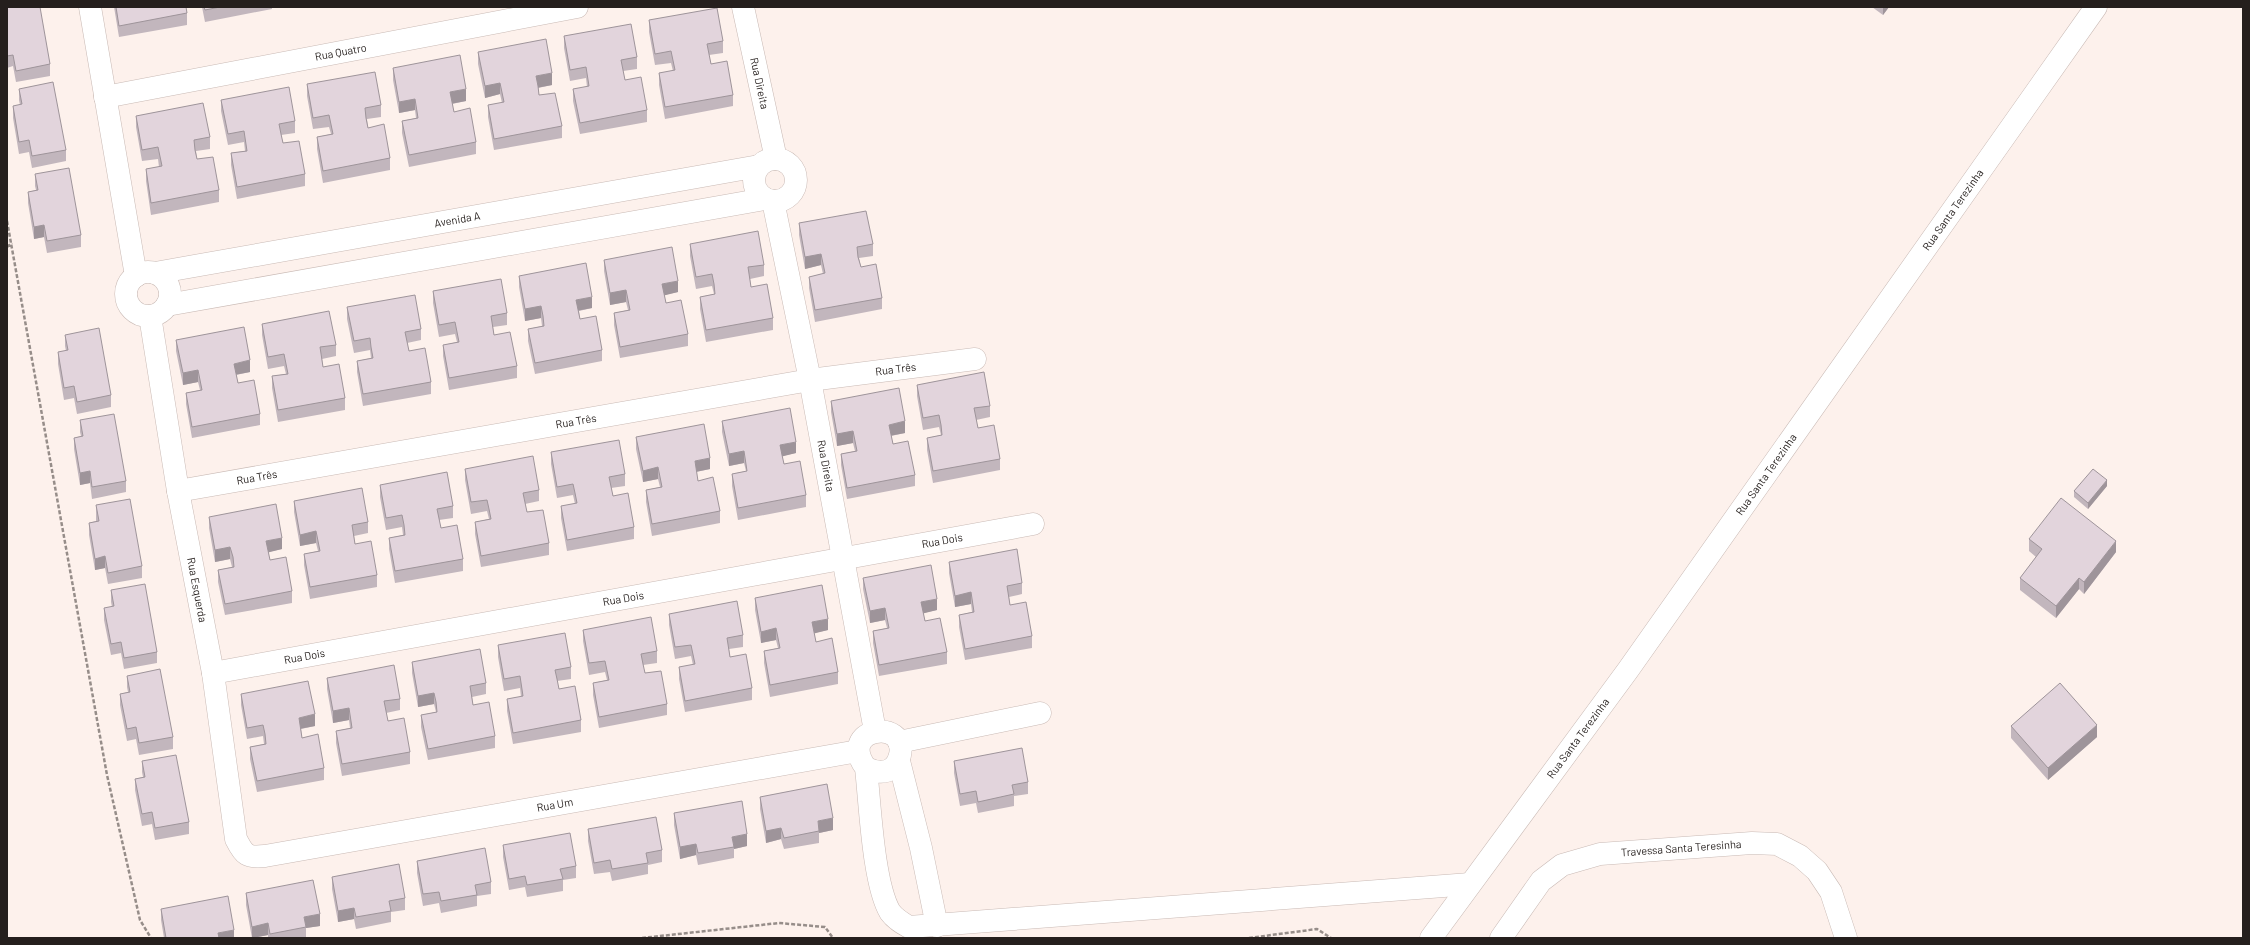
<svg xmlns="http://www.w3.org/2000/svg" width="2250" height="945" viewBox="0 0 2250 945" font-family="Barlow,sans-serif">
<style>
.lines{fill:none;stroke-linecap:round;stroke-linejoin:round}
.minor-casing{stroke:#c9bab5;stroke-width:23}
.path{stroke:#968d89;stroke-width:2.5;stroke-dasharray:4 2;stroke-linecap:butt}
.minor{stroke:#fff;stroke-width:22}
.wall{fill:#c2b6bd}
.shaded-wall{fill:#9e949a}
.building{fill:#e2d4dc;stroke:#9e949a}
.labels{text-anchor:middle;stroke-width:4;stroke-linejoin:round;paint-order:stroke}
.street-label{font-size:11px;fill:#251f1d;stroke:#fdf1ec}
</style>
<rect width="100%" height="100%" fill="#fdf1ec"/>
<g class="lines">
<g class="minor-casing">
<g id="minor">
<path d="M90 7 136 276"/>
<path id="s1" d="M743 7 776 159"/>
<path id="s2" d="M105 97 577 7"/>
<circle cx="775" cy="180" r="21"/>
<path id="s3" d="M773 201 810 380 875 731"/>
<circle cx="148" cy="294" r="22"/>
<path id="s4" d="M155 273 759 166"/>
<path d="M167 305 764 199"/>
<path id="s5" d="M150 316 178 491 213 673 236 839C244 855 247 858 265 856L858 751"/>
<path id="s6" d="M178 491 810 380 975 359"/>
<path id="s7" d="M213 673 1033 524"/>
<path d="M899 742 1040 713"/>
<path d="M899 761 921 848 937 926"/>
<path d="M866 768C881 775 896 773 900 755 908 717 836 728 866 768 870 803 873 883 890 912 895 919 902 923 909 927L1470 884"/>
<path id="s8" d="M1431 938 1628 670 2096 7"/>
<path id="s9" d="M1501 938 1541 881 1562 865 1600 854 1752 843 1777 844 1800 856 1817 871 1831 892 1846 938"/>
</g>
</g>
<path class="path" d="M7 221 107 775 140 920 151 938
M7 247 12 243
M642 938 779 923 825 927 833 938
M1249 938 1317 929 1331 938"/>
<use href="#minor" class="minor"/>
</g>
<path class="wall" d="M7 7 50 64V76L16 82 13 66 7 68Z
M114 7H186L187 13V25L119 37Z
M202 7H272V9L205 22Z
M1872 7H1889L1883 15Z
M649 20 723 41V53L709 55 711 64 733 95V106L665 119 659 85V73L673 71 671 63 655 65 649 32Z
M564 36 637 57V69L623 71 625 80 647 110V122L580 134 573 101V89L587 87 586 78 570 81 564 48Z
M478 52 552 85 538 88 539 95 562 126V138L494 150 488 117V105L502 103 500 94 485 98 478 64Z
M393 68 466 101 452 104 454 112 476 142V154L409 167 402 133V121L416 118 415 110 399 113 393 80Z
M307 84 381 105V117L367 119 368 128 390 158V170L323 183 317 149V137L331 134 329 127 313 129 307 96Z
M19 89 66 150V161L32 168 29 152 19 154 13 118V106L20 105 19 100Z
M221 100 295 121V133L281 135 283 143 305 174V186L237 199 231 165V153L245 151 244 142 228 145 221 111Z
M136 116 210 137V149L196 151 197 159 219 190V202L151 215 146 181V169L159 167 158 159 142 161 136 127Z
M35 174 81 235V247L47 253 44 237 34 239 28 203V192L36 190 35 186Z
M799 223 873 244V256L859 258 861 267 882 298V309L815 322 809 288V277L823 274 821 265 805 269 799 235Z
M690 244 764 265V276L750 279 751 287 773 318V330L706 342 700 309V297L714 294 712 286 696 289 690 256Z
M604 260 678 292 664 295 666 303 688 334V346L620 358 614 325V313L628 310 626 302 610 305 604 271Z
M519 276 592 308 579 311 580 319 602 350V361L535 374 528 341V329L542 326 541 318 525 321 519 287Z
M433 291 507 313V325L493 327 494 335 517 366V378L449 390 443 356V345L457 342 455 334 439 337 433 303Z
M347 307 421 329V340L407 343 409 351 431 382V394L363 406 357 372V361L371 358 370 350 354 353 347 319Z
M262 324 336 345V356L322 359 323 367 345 398V410L278 422 272 388V376L286 374 284 366 268 369 262 335Z
M65 335 111 395V407L77 414 74 398 64 400 58 364V352L66 351 65 346Z
M176 340 250 372 236 375 238 383 260 414V425L192 438 186 404V393L200 390 198 382 183 385 176 351Z
M917 385 990 406V417L976 420 978 428 1000 459V470L933 483 927 450V438L941 435 939 427 923 430 917 396Z
M831 401 905 433 891 436 893 444 915 475V486L847 499 841 465V454L855 451 853 443 837 446 831 412Z
M80 420 126 481V492L92 499 90 483 80 485 74 449V438L81 436 80 432Z
M722 421 796 453 782 456 784 464 806 495V507L738 520 732 486V474L746 471 744 463 729 466 722 432Z
M636 437 710 469 696 472 698 481 720 511V523L652 536 646 502V490L660 487 658 479 643 482 636 449Z
M551 452 625 474V486L611 488 613 496 634 527V539L567 551 561 518V506L575 504 573 495 557 498 551 464Z
M465 469 539 490V501L525 504 527 512 549 543V555L481 567 475 534V522L489 519 487 511 471 514 465 480Z
M380 485 453 506V518L439 520 441 528 463 559V571L395 583 389 549V538L403 535 402 527 386 530 380 497Z
M2107 486 2088 509 2074 497V491Z
M294 501 368 522V533L354 536 355 544 377 575V587L310 599 304 565V554L318 551 316 543 300 546 294 512Z
M96 505 142 566V578L108 584 105 568 95 570 89 535V523L96 521Z
M209 517 282 549 268 552 270 560 292 591V603L225 615 218 582V570L232 567 230 559 215 562 209 528Z
M2029 539 2116 552 2084 594 2079 589 2056 618 2020 590V578L2036 557 2029 551Z
M949 562 1022 583V594L1009 597 1010 605 1032 636V648L965 660 959 627V615L972 612 971 604 955 607 949 573Z
M863 578 937 610 923 613 925 621 947 652V664L879 676 873 643V631L887 628 885 620 870 623 863 589Z
M111 590 157 652V663L124 669 121 653 111 655 104 620V608L112 607 111 602Z
M755 598 828 630 814 633 816 642 838 672V684L770 697 764 663V651L778 648 776 640 761 643 755 610Z
M669 614 743 635V647L729 649 730 657 752 688V700L685 712 679 679V667L693 665 691 656 675 659 669 625Z
M583 630 657 651V663L643 665 645 673 667 704V715L599 728 593 695V683L607 680 605 672 589 675 583 641Z
M498 645 571 667V679L557 681 559 689 581 720V732L513 744 507 711V699L521 697 520 688 504 691 498 657Z
M412 662 486 683V694L472 697 473 705 495 736V748L428 760 421 727V715L436 712 434 704 418 707 412 673Z
M127 676 173 737V749L139 755 136 739 127 741 120 705V694L128 692 127 687Z
M327 678 400 699V710L386 713 388 721 410 752V764L342 776 336 743V731L350 728 349 720 333 723 327 689Z
M241 694 315 726 301 729 302 738 324 768V780L257 792 250 759V747L264 744 263 736 247 739 241 705Z
M2011 726 2097 737 2048 780 2011 738Z
M142 761 189 822V834L155 840 152 824 142 826 135 790V779L143 777 142 772Z
M954 761 1028 782V794L1014 796V806L978 813 976 803 960 806 954 773Z
M760 797 833 830 819 833V843L784 849 781 839 766 843 760 809Z
M674 813 747 846 734 849V858L698 865 696 855 680 859 674 825Z
M588 829 662 850V862L648 865V874L612 881 610 872 594 874 588 841Z
M503 845 576 866V878L563 880V891L527 897 525 887 509 890 503 857Z
M417 861 491 882V894L477 896V906L441 913 439 903 423 906 417 873Z
M332 877 405 898V910L391 912V922L356 929 354 919 338 922 332 889Z
M246 893 320 926 306 928V938H268V935L252 938 246 905Z
M161 909 234 938H164L161 920Z"/>
<path class="shaded-wall" d="M1883 7H1889L1883 15Z
M552 73V85L536 88V76Z
M500 83V94L485 98V86Z
M466 89V101L450 104V92Z
M415 99V110L399 113V102Z
M44 225V237L34 239V227Z
M821 254V265L805 269V257Z
M678 281V292L662 296V284Z
M626 290V302L610 305V293Z
M592 297V308L576 311V300Z
M541 306V318L525 321V309Z
M250 360V372L234 375V364Z
M198 370V382L183 385V373Z
M905 421V433L889 436V425Z
M853 431V443L837 446V434Z
M796 442V453L780 457V445Z
M744 451V463L729 466V454Z
M710 458V469L695 472V461Z
M658 467V479L643 482V471Z
M90 471V483L80 485V473Z
M2107 480V486L2088 509V503Z
M316 531V543L300 546V535Z
M282 538V549L266 553V541Z
M2116 541V552L2084 594V582Z
M230 547V559L215 562V550Z
M105 556V568L95 570V559Z
M2079 578V589L2056 618V606Z
M971 592V604L955 607V596Z
M937 599V610L921 614V602Z
M885 608V620L870 623V611Z
M828 619V630L812 634V622Z
M776 628V640L761 643V632Z
M434 693V704L418 707V696Z
M349 708V720L333 723V711Z
M315 714V726L299 729V718Z
M2097 725V737L2048 780V768Z
M833 818V830L819 833 818 821Z
M781 828V839L766 843V831Z
M747 834V846L734 849 732 837Z
M696 844V855L680 859V847Z
M354 908V919L338 922V911Z
M320 914V926L306 928 304 917Z
M268 923V935L252 938V927Z
M234 930V938H218V933Z"/>
<path class="building" d="M7 7H40L50 64 16 71 13 55 7 56Z
M116 7H186L187 13 119 26Z
M204 7H220L205 10Z
M717 8 723 41 707 44 711 64 727 61 733 95 665 107 659 73 675 70 671 51 655 54 649 20Z
M631 24 637 57 621 60 625 80 641 77 647 110 580 123 573 89 589 86 586 67 570 70 564 36Z
M546 39 552 73 536 76 538 86 539 95 555 93 562 126 494 139 488 105 504 102 500 83 485 86 478 52Z
M460 55 466 89 450 92 454 112 470 108 476 142 409 155 402 121 418 118 415 99 399 102 393 68Z
M375 72 381 105 365 108 366 118 368 128 384 124 390 158 323 171 317 137 333 134 329 115 313 118 307 84Z
M53 82 66 150 32 156 29 140 19 142 13 106 22 104 19 89Z
M289 87 295 121 279 124 281 134 283 143 299 141 305 174 237 187 231 153 247 151 244 131 228 134 221 100Z
M203 103 210 137 194 140 195 150 197 159 213 157 219 190 151 203 146 169 162 166 158 147 142 150 136 116Z
M69 168 81 235 47 241 44 225 34 227 28 192 38 190 35 174Z
M866 211 873 244 857 247 858 257 861 267 876 264 882 298 815 310 809 277 825 273 821 254 805 257 799 223Z
M758 231 764 265 748 267 751 287 767 284 773 318 706 330 700 297 715 294 714 284 712 274 696 277 690 244Z
M672 247 678 281 662 284 666 303 681 300 688 334 620 347 614 313 630 310 626 290 610 293 604 260Z
M586 263 592 297 576 300 580 319 596 316 602 350 535 363 528 329 544 326 543 316 541 306 525 309 519 276Z
M501 279 507 313 491 316 494 335 510 332 517 366 449 378 443 345 459 342 455 322 439 325 433 291Z
M415 295 421 329 405 332 409 351 425 348 431 382 363 394 357 361 373 358 371 347 370 338 354 341 347 307Z
M329 311 336 345 320 347 323 367 339 364 345 398 278 410 272 376 288 374 284 354 268 357 262 324Z
M244 327 250 360 234 364 238 383 254 380 260 414 192 427 186 393 202 390 198 370 183 373 176 340Z
M99 328 111 395 77 402 74 386 64 388 58 352 68 350 65 335Z
M984 372 990 406 974 408 978 428 994 425 1000 459 933 471 927 438 942 435 941 425 939 415 923 418 917 385Z
M899 388 905 421 889 425 893 444 908 441 915 475 847 488 841 454 857 451 853 431 837 434 831 401Z
M790 408 796 442 780 445 782 455 784 464 800 461 806 495 738 508 732 474 747 471 744 451 729 454 722 421Z
M114 414 126 481 92 487 90 471 80 473 74 438 83 436 80 420Z
M704 424 710 458 695 461 698 481 713 477 720 511 652 524 646 490 662 487 658 467 643 471 636 437Z
M619 440 625 474 609 477 613 496 628 493 634 527 567 540 561 506 577 503 575 493 573 484 557 487 551 452Z
M533 456 539 490 523 493 527 512 543 510 549 543 481 556 475 522 491 519 489 509 487 500 471 502 465 469Z
M2093 469 2107 480 2088 503 2074 491Z
M447 472 453 506 437 509 441 528 457 525 463 559 395 571 389 538 405 535 404 525 402 515 386 518 380 485Z
M362 488 368 522 352 525 355 544 371 541 377 575 310 587 304 554 320 551 316 531 300 535 294 501Z
M2061 498 2116 541 2084 582 2079 578 2056 606 2020 578 2042 549 2029 539Z
M130 499 142 566 108 573 105 556 95 559 89 523 99 521 96 505Z
M276 504 282 538 266 541 270 560 286 557 292 591 225 604 218 570 234 567 233 557 230 547 215 550 209 517Z
M1017 549 1022 583 1007 586 1010 605 1026 602 1032 636 965 649 959 615 974 612 971 592 955 596 949 562Z
M931 565 937 599 921 602 925 621 940 618 947 652 879 665 873 631 889 628 885 608 870 611 863 578Z
M145 584 157 652 124 658 121 642 111 644 104 608 114 606 111 590Z
M822 585 828 619 812 622 816 642 832 638 838 672 770 685 764 651 780 648 776 628 761 632 755 598Z
M737 601 743 635 727 638 730 657 746 654 752 688 685 701 679 667 695 664 691 645 675 647 669 614Z
M651 617 657 651 641 654 643 664 645 673 661 671 667 704 599 717 593 683 609 680 605 661 589 663 583 630Z
M565 633 571 667 555 670 557 679 559 689 575 686 581 720 513 733 507 699 523 696 520 676 504 679 498 645Z
M480 649 486 683 470 686 473 705 489 702 495 736 428 749 421 715 437 712 436 702 434 693 418 696 412 662Z
M394 665 400 699 384 701 388 721 404 718 410 752 342 764 336 731 352 728 349 708 333 711 327 678Z
M160 669 173 737 139 743 136 727 127 729 120 694 130 692 127 676Z
M308 681 315 714 299 718 302 738 318 734 324 768 257 781 250 747 266 744 265 734 263 725 247 728 241 694Z
M2060 683 2097 725 2048 768 2011 726Z
M1022 748 1028 782 1012 785 1014 794 978 802 976 791 960 794 954 761Z
M176 755 189 822 155 828 152 812 142 814 135 779 145 777 142 761Z
M827 784 833 818 818 821 819 831 784 838 781 828 766 831 760 797Z
M742 801 747 834 732 837 734 847 698 853 696 844 680 847 674 813Z
M656 817 662 850 646 853 648 863 612 869 610 860 594 863 588 829Z
M570 833 576 866 560 869 563 879 527 885 525 876 509 879 503 845Z
M485 848 491 882 475 885 477 895 441 901 439 892 423 894 417 861Z
M399 864 405 898 389 901 391 911 356 917 354 908 338 911 332 877Z
M313 880 320 914 304 917 306 927 270 934 268 923 252 927 246 893Z
M228 896 234 930 218 933 219 938H166L161 909Z"/>
<g class="labels">
<g class="street-label">
<text dy="4" stroke="none"><textPath href="#s2" startOffset="240">Rua Quatro</textPath></text>
<text dy="4" stroke="none"><textPath href="#s1" startOffset="78">Rua Direita</textPath></text>
<text dy="4" stroke="none"><textPath href="#s8" startOffset="896">Rua Santa Terezinha</textPath></text>
<text dy="4" stroke="none"><textPath href="#s4" startOffset="307">Avenida A</textPath></text>
<text dy="4" stroke="none"><textPath href="#s6" startOffset="728">Rua Três</textPath></text>
<text dy="4" stroke="none"><textPath href="#s6" startOffset="404">Rua Três</textPath></text>
<text dy="4" stroke="none"><textPath href="#s3" startOffset="270">Rua Direita</textPath></text>
<text dy="4" stroke="none"><textPath href="#s8" startOffset="572">Rua Santa Terezinha</textPath></text>
<text dy="4" stroke="none"><textPath href="#s6" startOffset="80">Rua Três</textPath></text>
<text dy="4" stroke="none"><textPath href="#s7" startOffset="741">Rua Dois</textPath></text>
<text dy="4" stroke="none"><textPath href="#s5" startOffset="278">Rua Esquerda</textPath></text>
<text dy="4" stroke="none"><textPath href="#s7" startOffset="417">Rua Dois</textPath></text>
<text dy="4" stroke="none"><textPath href="#s7" startOffset="93">Rua Dois</textPath></text>
<text dy="4" stroke="none"><textPath href="#s8" startOffset="248">Rua Santa Terezinha</textPath></text>
<text dy="4" stroke="none"><textPath href="#s5" startOffset="862">Rua Um</textPath></text>
<text dy="4" stroke="none"><textPath href="#s9" startOffset="217">Travessa Santa Teresinha</textPath></text>
</g>
</g>
<rect width="2250" height="945" fill="none" stroke="#251f1d" stroke-width="16"/>
</svg>
